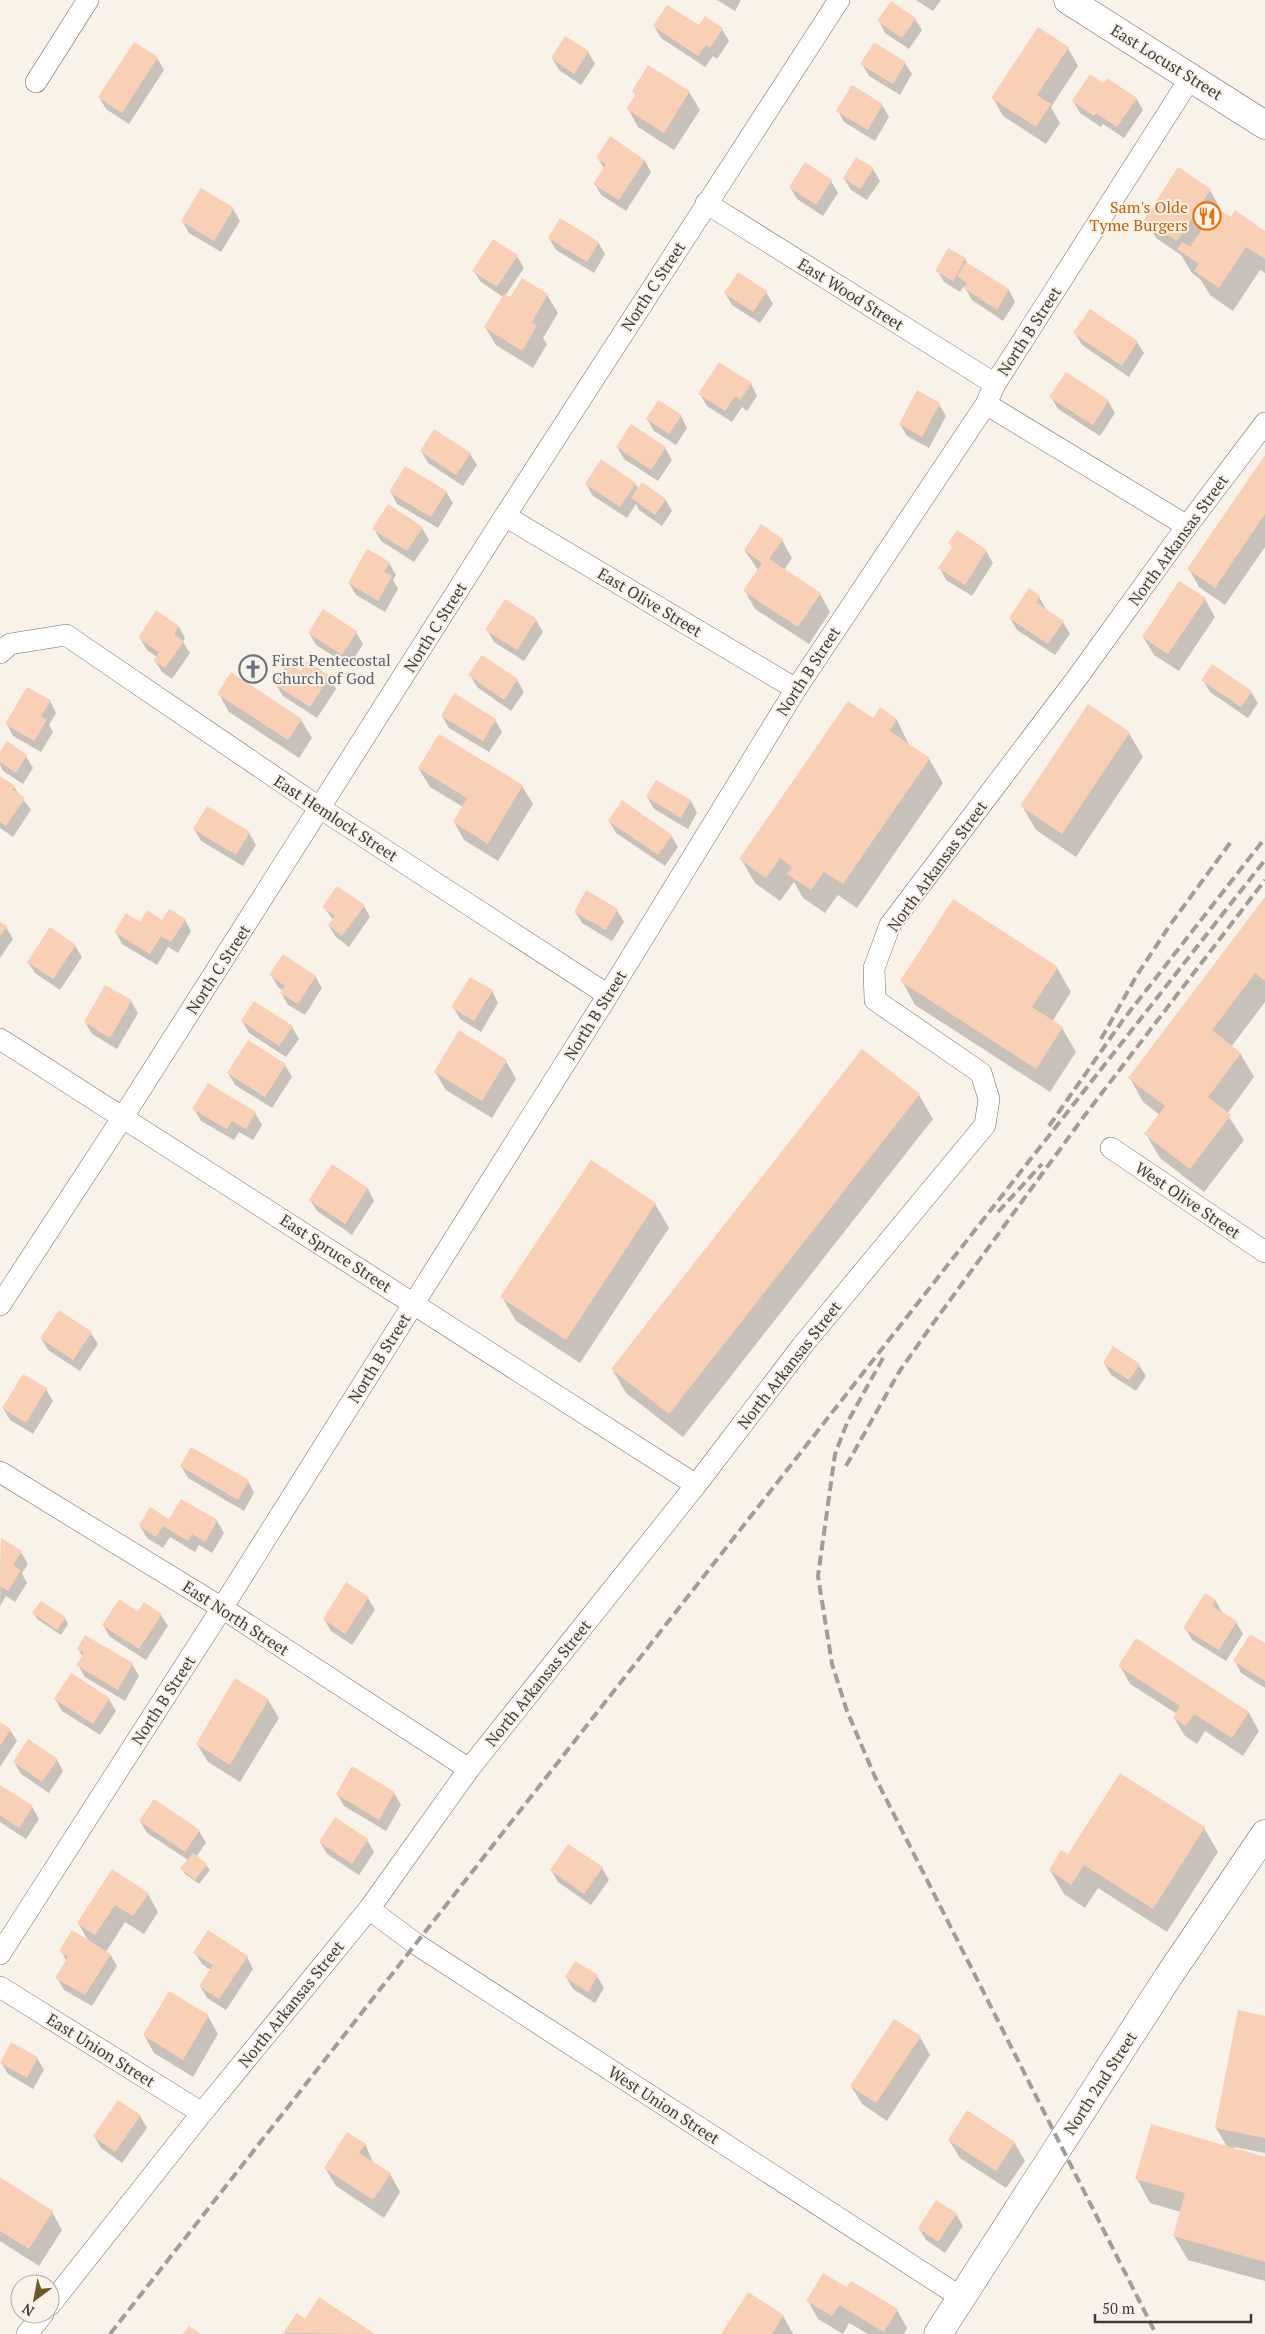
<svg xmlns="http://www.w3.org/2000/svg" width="1265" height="2334" viewBox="0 0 1265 2334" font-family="'PT Serif',serif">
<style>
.shadow{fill:#0003}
.building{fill:#f9d0b6}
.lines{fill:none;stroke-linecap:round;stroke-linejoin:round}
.minor-casing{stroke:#726b64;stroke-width:22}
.secondary-casing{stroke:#726b64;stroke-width:29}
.minor{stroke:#fff;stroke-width:21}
.secondary{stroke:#fff;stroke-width:28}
.rail{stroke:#a19c95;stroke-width:4;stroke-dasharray:10 5;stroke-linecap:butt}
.labels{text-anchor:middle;stroke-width:4;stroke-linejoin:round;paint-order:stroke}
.street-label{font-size:16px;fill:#3f3c38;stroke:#f9f2e9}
.food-label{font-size:16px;fill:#c56008;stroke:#f9f2e9;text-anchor:end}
.worship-label{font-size:16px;fill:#5b616d;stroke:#f9f2e9;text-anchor:start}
</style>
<rect width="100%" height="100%" fill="#f9f2e9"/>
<path class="shadow" d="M717 0H741L735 11Z
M916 0H941L933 11Z
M915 19 922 30 909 49 885 33 879 21Z
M654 26 722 29 729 41 717 59 713 56 705 67 661 38Z
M566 37 588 52 595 64 581 85 559 70 552 58Z
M1068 48 1078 66 1051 107 1060 123 1046 144 1003 116 993 98Z
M157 58 164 70 129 124 106 109 99 97Z
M905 63 912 74 900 95 869 76 862 64Z
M649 67 689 92 700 110 674 150 638 127 628 109 636 96 633 91Z
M1136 98 1143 110 1124 138 1103 124 1101 127 1080 113 1073 101Z
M882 105 889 117 875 141 844 122 838 111Z
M598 158 645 161 651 172 626 211 601 195 595 184 604 169Z
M873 169 880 181 867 200 851 190 844 178Z
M831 181 838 193 823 216 797 199 790 187Z
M1210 190 1220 208 1219 211 1231 219 1265 232V273L1260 270 1233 311 1210 295 1200 279 1192 273 1181 255 1156 238 1145 220Z
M233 209 240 221 221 252 189 233 182 221Z
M549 238 598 242 605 254 594 273 556 250Z
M517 256 524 268 505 296 511 299 547 295 558 313 543 338 547 344 533 368 496 345 485 327 503 297 481 282 474 271Z
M965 259 968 264 1009 290 1015 302 1003 321 972 300 964 286 960 292 944 282 937 270Z
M766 292 773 304 760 323 732 305 725 293Z
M1075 333 1137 342 1144 353 1129 377 1082 345Z
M751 384 757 396 747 411 742 407 732 422 707 406 700 394Z
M1051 397 1108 401 1115 413 1100 436 1058 409Z
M939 404 946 416 929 448 907 436 900 424Z
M681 416 687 428 676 445 654 431 647 419Z
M617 447 665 448 672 460 658 481 624 459Z
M421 451 470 454 477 465 463 486 428 463Z
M1265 457V547L1225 605 1199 587 1189 569Z
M586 484H635L639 489 665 499 672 511 662 526 639 510 636 504 627 518 593 496Z
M391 492H446L453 503 438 528 397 504Z
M422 528 429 540 414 562 381 541 374 529Z
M782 540 792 558 784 570 820 594 830 612 809 644 755 609 745 591 758 570 745 551Z
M950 543 986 551 993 563 972 596 946 580 940 568 953 548Z
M389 563 396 575 393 580 398 589 385 612 356 595 349 583Z
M1039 597 1046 609 1063 622 1070 634 1055 655 1017 630 1010 618Z
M1205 599 1215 617 1179 671 1154 655 1143 637Z
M536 620 543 632 524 661 494 642 487 630Z
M179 627 185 638 183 642 190 653 172 679 162 672 155 661 157 657 147 650 140 638Z
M356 632 363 644 349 666 316 645 309 633Z
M482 656 517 680 524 692 511 711 477 687 470 675Z
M301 672 329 677 336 689 317 718 283 696 276 685Z
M1203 680 1251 692 1258 703 1248 718 1210 692Z
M219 694 301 720 312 738 299 758 229 712Z
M50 701 56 713 49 725 53 732 41 752 13 736 7 724Z
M880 709 897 720 909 745 929 759 943 783 857 908 838 895 825 913 803 898 794 882 780 901 755 883 741 859 873 719Z
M442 716 495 720 502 732 489 752 449 728Z
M1129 733 1143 757 1076 857 1036 830 1022 806Z
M439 735 522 786 533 804 498 861 464 840 454 822 463 807 430 787 419 769Z
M8 743 26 756 33 768 23 784 3 771 0 765V754Z
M0 777 14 787 31 810 13 837 0 828Z
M657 781 691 801 697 813 688 829 654 809 647 797Z
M609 821 671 835 678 847 665 866 616 833Z
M194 829 249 833 256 845 243 866 201 841Z
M1265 899V1002L1231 1047 1240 1053 1254 1077 1227 1114 1244 1140 1204 1192 1160 1158 1146 1134 1160 1115 1143 1102 1130 1078Z
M954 900 1057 968 1071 992 1052 1022 1062 1028 1076 1052 1050 1092 915 1005 902 981Z
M364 906 370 917 349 947 336 937 329 926 333 920 324 907Z
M617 910 624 922 612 941 582 923 575 912Z
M185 920 191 931 178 953 168 947 157 965 122 944 116 932 141 923Z
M0 923 6 927 13 939 0 958Z
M75 946 82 957 60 990 35 973 28 962Z
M271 975 315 976 322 988 305 1015 288 1005 281 993 283 991 278 987Z
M492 991 498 1003 481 1032 460 1019 453 1007Z
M131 1001 138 1013 117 1049 92 1034 85 1022Z
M242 1021 292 1027 299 1039 286 1057 249 1033Z
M506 1061 516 1079 492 1118 446 1090 435 1072Z
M285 1065 292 1077 272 1108 235 1085 228 1073Z
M919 1095 933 1119 683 1437 626 1393 612 1369Z
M194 1109 255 1113 262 1125 253 1140 239 1132 234 1140 201 1121Z
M332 1166 368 1189 374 1201 352 1235 317 1211 310 1200Z
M655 1204 669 1228 580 1363 516 1321 502 1297Z
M91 1333 98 1344 80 1371 48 1350 41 1338Z
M1104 1363 1139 1365 1146 1376 1136 1391 1111 1375Z
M46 1389 53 1401 33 1434 10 1420 3 1408Z
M181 1466 248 1481 254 1493 244 1511 188 1478Z
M169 1520 217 1521 224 1533 212 1553 199 1545 195 1552 170 1537 163 1548 147 1538 140 1526Z
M1 1540 21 1552 28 1564 22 1573 27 1583 15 1602 6 1596 0 1606Z
M368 1598 375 1610 352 1645 331 1631 324 1619Z
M1215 1600 1222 1612 1236 1622 1243 1634 1226 1661 1192 1640 1185 1628Z
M139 1612 161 1615 168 1626 146 1660 110 1637 103 1625Z
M34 1613 65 1618 68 1624 61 1635 37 1619Z
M85 1636 132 1664 139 1676 125 1701 85 1677 78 1665 83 1657 78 1649Z
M1136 1640 1249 1713 1259 1731 1243 1756 1205 1731 1197 1744 1185 1736 1174 1718 1177 1714 1130 1684 1120 1666Z
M1265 1644V1688L1241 1673 1235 1661Z
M55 1699H109L116 1711 100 1735 62 1711Z
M268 1700 279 1718 240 1782 208 1762 197 1744Z
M0 1723 10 1730 17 1741 0 1767Z
M57 1760 63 1771 49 1793 21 1774 14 1762Z
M353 1768 394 1793 401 1805 386 1831 344 1806 337 1794Z
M0 1786 32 1807 39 1819 26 1839 0 1822Z
M140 1821 199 1831 206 1843 196 1857 206 1865 210 1870 199 1884 185 1874 182 1868 188 1860 147 1833Z
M1204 1828 1218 1852 1167 1932 1098 1888 1085 1908 1064 1894 1050 1870 1068 1856Z
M367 1840 374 1852 359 1875 327 1854 320 1842Z
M602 1868 609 1880 591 1905 558 1882 551 1870Z
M112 1871 148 1894 158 1912 144 1934 125 1922 106 1952 110 1954 117 1966 92 2006 64 1990 57 1978 67 1962 61 1951 89 1942 78 1923Z
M195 1953 247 1957 253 1969 226 2010 207 1998 200 1986 211 1970 202 1964Z
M576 1962 597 1976 604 1988 595 2003 573 1989 566 1977Z
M208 2016 218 2034 193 2077 154 2053 144 2035Z
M1265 2017V2153L1234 2147 1233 2149 1265 2158V2281L1188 2260 1174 2236 1181 2212 1150 2203 1137 2179 1228 2148 1216 2128Z
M920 2037 930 2055 887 2121 862 2104 851 2086Z
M37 2058 44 2070 33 2089 8 2074 1 2062Z
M140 2116 147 2128 122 2163 101 2148 94 2136Z
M949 2140 1014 2142 1025 2161 1006 2188 960 2158Z
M365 2144 374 2164 390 2174 400 2192 384 2218 336 2186 325 2168Z
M0 2179 52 2212 62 2230 39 2266 0 2241Z
M956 2214 963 2226 945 2253 926 2240 919 2228Z
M847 2289 897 2310 907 2328 904 2334H868L849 2323 843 2334 818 2319 808 2301Z
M320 2299 373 2334H285L297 2315 305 2320Z
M783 2316 793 2334H723Z"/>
<path class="building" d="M891 1 916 18 902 38 877 21Z
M667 5 699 25 705 16 723 28 710 48 706 45 698 56 653 26Z
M1038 27 1069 47 1037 95 1051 104 1036 127 991 98Z
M565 36 589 51 574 74 551 58Z
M134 42 158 57 122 113 98 97Z
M874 42 906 62 893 84 860 64Z
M648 65 690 91 664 133 626 109 636 94 632 91Z
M1090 74 1103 83 1107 78 1137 98 1117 127 1096 113 1094 116 1072 101Z
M852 85 883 104 868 130 836 111Z
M610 136 645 160 619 200 593 184 606 164 596 158Z
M856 157 874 168 860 189 843 178Z
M805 162 832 180 816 205 789 187Z
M1178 167 1211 189 1177 241 1144 220Z
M201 188 234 208 214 241 181 221Z
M1216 208 1231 217 1235 210 1265 231V259L1246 247 1219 288 1194 271 1199 264 1177 249 1182 242 1190 247Z
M560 218 599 242 587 262 548 238Z
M493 239 518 255 497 287 472 271Z
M948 248 966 258 953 281 935 271Z
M966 262 1009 289 997 310 964 288 967 283 957 276Z
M738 272 767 291 753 312 724 293Z
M522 278 548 294 532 322 537 326 522 351 484 327 504 294 510 297Z
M1090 309 1138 341 1122 366 1073 333Z
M719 362 752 383 740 400 735 396 725 411 698 394Z
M1066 372 1109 400 1093 425 1049 397Z
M917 390 940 403 922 437 899 424Z
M658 400 682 415 669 434 646 419Z
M631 424 666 447 651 470 616 447Z
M434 429 471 453 456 475 420 451Z
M1265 455V514L1215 588 1187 569Z
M601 459 636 483 620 507 585 484Z
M405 466 447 491 431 517 389 492Z
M642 482 666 499 655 515 631 498Z
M388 504 423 527 407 551 372 529Z
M761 524 783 539 769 559 821 593 798 627 743 591 762 563 744 550Z
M957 530 987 550 965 585 938 568 953 546 948 543Z
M367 549 390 562 384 572 392 576 378 601 348 583Z
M1179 581 1206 598 1168 654 1142 637Z
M1029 588 1040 596 1036 602 1064 621 1048 644 1009 618Z
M505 599 537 619 517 650 485 630Z
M323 609 357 631 342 655 308 633Z
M156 610 179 626 174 634 184 641 165 668 153 661 159 652 138 638Z
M482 655 518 679 504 700 468 675Z
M307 661 330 676 310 707 274 684 288 662 301 671Z
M1212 664 1252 691 1241 707 1201 680Z
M231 672 302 719 288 740 217 694Z
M27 687 51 700 41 716 47 720 34 741 5 724Z
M454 693 496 719 483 741 441 716Z
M848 701 873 718 880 707 897 719 890 731 930 758 843 884 824 872 811 890 787 874 792 867 780 858 766 878 739 859Z
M1088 704 1130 732 1062 834 1020 806Z
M439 734 523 785 488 844 453 822 467 798 418 768Z
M7 741 27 755 16 773 0 762V752Z
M0 776 15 786 13 789 25 798 6 826 0 822Z
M656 780 691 800 681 818 646 797Z
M622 800 672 835 658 855 608 821Z
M207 806 250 832 236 855 193 829Z
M337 886 365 905 342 936 328 925 335 916 322 907Z
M586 890 618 909 606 930 574 912Z
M1265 897V981L1255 973 1212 1030 1241 1053 1208 1097 1231 1115 1190 1169 1144 1134 1165 1106 1128 1078Z
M953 899 1058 967 1032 1007 1063 1027 1036 1069 900 981Z
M169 909 186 919 171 942 161 936 150 954 114 932 126 913 140 922 147 910 162 920Z
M0 922 7 926 0 936Z
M50 927 76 945 53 979 27 962Z
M283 954 316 976 298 1004 280 993 285 986 269 975Z
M470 977 493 990 474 1021 451 1007Z
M105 985 132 1000 110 1038 84 1022Z
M254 1001 293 1026 279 1046 241 1021Z
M459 1030 507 1060 482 1101 434 1072Z
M248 1040 286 1064 265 1097 227 1073Z
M862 1049 920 1094 669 1414 611 1369Z
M208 1083 256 1112 246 1129 232 1121 227 1129 192 1109Z
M591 1160 656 1203 566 1340 500 1297Z
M332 1164 368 1188 345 1224 309 1200Z
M59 1310 92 1332 73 1360 40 1338Z
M1113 1346 1140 1364 1129 1380 1103 1363Z
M23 1374 47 1388 26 1423 2 1408Z
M191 1447 249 1480 238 1500 180 1466Z
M181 1499 218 1520 205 1542 192 1534 188 1541 163 1526 156 1537 139 1526 150 1507 169 1519Z
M1 1538 22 1551 13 1565 21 1570 8 1591 0 1586Z
M346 1582 369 1597 345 1634 323 1619Z
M1205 1593 1216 1600 1212 1606 1237 1621 1219 1650 1183 1628Z
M119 1599 138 1611 144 1602 162 1614 139 1649 102 1625Z
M41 1601 66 1617 57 1630 32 1613Z
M1250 1634 1265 1643V1681L1233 1661Z
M85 1635 133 1663 118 1690 76 1665 84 1653 77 1649Z
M1136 1638 1249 1712 1232 1738 1194 1714 1186 1726 1173 1718 1180 1706 1118 1666Z
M71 1673 110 1698 93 1724 54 1699Z
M235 1678 269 1699 230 1765 196 1744Z
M0 1722 11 1729 0 1746Z
M28 1739 58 1759 42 1782 13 1762Z
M352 1766 395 1792 379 1820 336 1794Z
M1120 1773 1205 1827 1153 1909 1084 1865 1071 1885 1049 1870 1061 1850 1068 1854Z
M0 1785 33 1806 19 1828 0 1815Z
M154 1799 200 1830 185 1852 139 1821Z
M335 1817 368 1839 352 1864 319 1842Z
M568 1844 603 1867 584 1894 550 1870Z
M193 1853 207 1864 195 1880 180 1868Z
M112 1869 149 1893 133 1916 115 1905 95 1935 77 1923Z
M72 1930 111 1954 85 1995 55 1978 68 1957 59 1951Z
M208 1930 248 1956 219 1999 199 1986 213 1965 193 1953Z
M575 1961 598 1975 588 1992 565 1977Z
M169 1991 209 2015 183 2060 143 2035Z
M1238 2010 1265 2016V2138L1215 2128Z
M894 2019 921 2036 876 2103 850 2086Z
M11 2042 38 2057 27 2078 0 2063Z
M118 2100 141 2115 115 2152 93 2136Z
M967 2110 1015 2142 996 2171 948 2140Z
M1151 2124 1265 2157V2262L1173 2236 1185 2193 1135 2179Z
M347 2132 366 2144 359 2153 391 2173 373 2200 324 2168Z
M0 2177 53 2211 29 2249 0 2231Z
M936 2200 957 2213 938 2242 918 2228Z
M823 2273 847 2287 851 2281 898 2309 884 2332 839 2305 832 2316 806 2301Z
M748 2292 784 2315 772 2334H721Z
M319 2297 375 2334 283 2333 297 2313 305 2319Z
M189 2326 201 2334H183Z"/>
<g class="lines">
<g class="minor-casing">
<path id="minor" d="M36 82 88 0
M706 203 995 384
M986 404 1187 526
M505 516 796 689
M0 653 10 644 66 635 320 808 608 995
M0 1039 696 1485
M1111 1148 1265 1252
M0 1305 123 1117 505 516 839 0
M0 1472 222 1608 469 1769
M369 1909 416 1944 962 2298
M0 1954 222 1608 608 995 796 689 986 404 995 384 1191 77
M0 1987 202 2113
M50 2305 202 2113 369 1909 469 1769 696 1485 802 1346 985 1125 989 1099 981 1073 875 1000 874 968 890 925 1077 678 1187 526 1265 423
M27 2334 43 2314"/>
</g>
<g class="secondary-casing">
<path id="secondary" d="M1068 0 1265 125
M938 2334 1168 1977 1265 1834"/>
</g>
<use href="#minor" class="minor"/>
<use href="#secondary" class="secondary"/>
<path class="rail" d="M1101 1039 1137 975 1170 925 1233 839
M1049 1126 1123 1020 1265 838
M998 1212 1042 1164
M883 1358 847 1423 835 1454 818 1576 832 1664 847 1711 875 1777 1156 2334
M846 1466 899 1372 929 1329 1085 1115 1265 880
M110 2334 1265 860"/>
</g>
<defs>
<g id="restaurant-ring" transform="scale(1.4375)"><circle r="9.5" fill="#f9f2e9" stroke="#e8710a" stroke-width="1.5"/><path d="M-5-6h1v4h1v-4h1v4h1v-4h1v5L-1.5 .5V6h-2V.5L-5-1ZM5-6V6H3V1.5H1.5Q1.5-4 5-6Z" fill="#e8710a"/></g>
<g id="church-ring" transform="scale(1.4375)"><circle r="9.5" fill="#f9f2e9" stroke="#6b7280" stroke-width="1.5"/><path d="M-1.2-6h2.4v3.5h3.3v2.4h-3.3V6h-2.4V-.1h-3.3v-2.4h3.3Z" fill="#6b7280"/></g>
</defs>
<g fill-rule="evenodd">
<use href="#restaurant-ring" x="1207" y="216"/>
<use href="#church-ring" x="253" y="669"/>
</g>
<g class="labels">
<g class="street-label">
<text transform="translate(1167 62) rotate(32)" y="6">East Locust Street</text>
<text transform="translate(653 286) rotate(-57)" y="6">North C Street</text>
<text transform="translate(851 294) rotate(32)" y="6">East Wood Street</text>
<text transform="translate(1029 331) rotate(-57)" y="6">North B Street</text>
<text transform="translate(1178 540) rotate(-54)" y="6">North Arkansas Street</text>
<text transform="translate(650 602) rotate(31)" y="6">East Olive Street</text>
<text transform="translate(435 627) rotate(-58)" y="6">North C Street</text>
<text transform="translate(808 671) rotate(-57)" y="6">North B Street</text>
<text transform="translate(336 818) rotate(33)" y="6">East Hemlock Street</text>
<text transform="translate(937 866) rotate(-54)" y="6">North Arkansas Street</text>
<text transform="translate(218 969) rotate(-57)" y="6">North C Street</text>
<text transform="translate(595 1015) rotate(-58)" y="6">North B Street</text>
<text transform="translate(1188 1200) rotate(34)" y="6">West Olive Street</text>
<text transform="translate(336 1253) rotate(33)" y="6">East Spruce Street</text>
<text transform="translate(379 1358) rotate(-58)" y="6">North B Street</text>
<text transform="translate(789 1365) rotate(-52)" y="6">North Arkansas Street</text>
<text transform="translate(236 1618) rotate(33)" y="6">East North Street</text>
<text transform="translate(538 1683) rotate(-51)" y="6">North Arkansas Street</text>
<text transform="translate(163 1700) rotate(-57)" y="6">North B Street</text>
<text transform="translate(291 2004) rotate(-51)" y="6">North Arkansas Street</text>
<text transform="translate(101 2050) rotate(32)" y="6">East Union Street</text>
<text transform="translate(1100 2083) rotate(-57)" y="6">North 2nd Street</text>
<text transform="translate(664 2105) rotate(33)" y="6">West Union Street</text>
</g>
<g class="food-label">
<text x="1188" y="213">Sam's Olde<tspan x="1188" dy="18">Tyme Burgers</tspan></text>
</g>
<g class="worship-label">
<text x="272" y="666">First Pentecostal<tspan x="272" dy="18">Church of God</tspan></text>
</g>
</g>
<g transform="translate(35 2299) rotate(212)"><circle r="24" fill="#f9f2e9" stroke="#afa9a2"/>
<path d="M0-4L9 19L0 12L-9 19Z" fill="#6e5828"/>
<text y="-8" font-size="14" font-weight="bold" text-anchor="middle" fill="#3f3c38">N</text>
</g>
<path d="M1095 2314v8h156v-8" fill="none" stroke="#3f3c38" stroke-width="2.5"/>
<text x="1102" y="2314" font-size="15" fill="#3f3c38" stroke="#f9f2e9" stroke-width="4" paint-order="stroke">50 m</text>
</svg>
